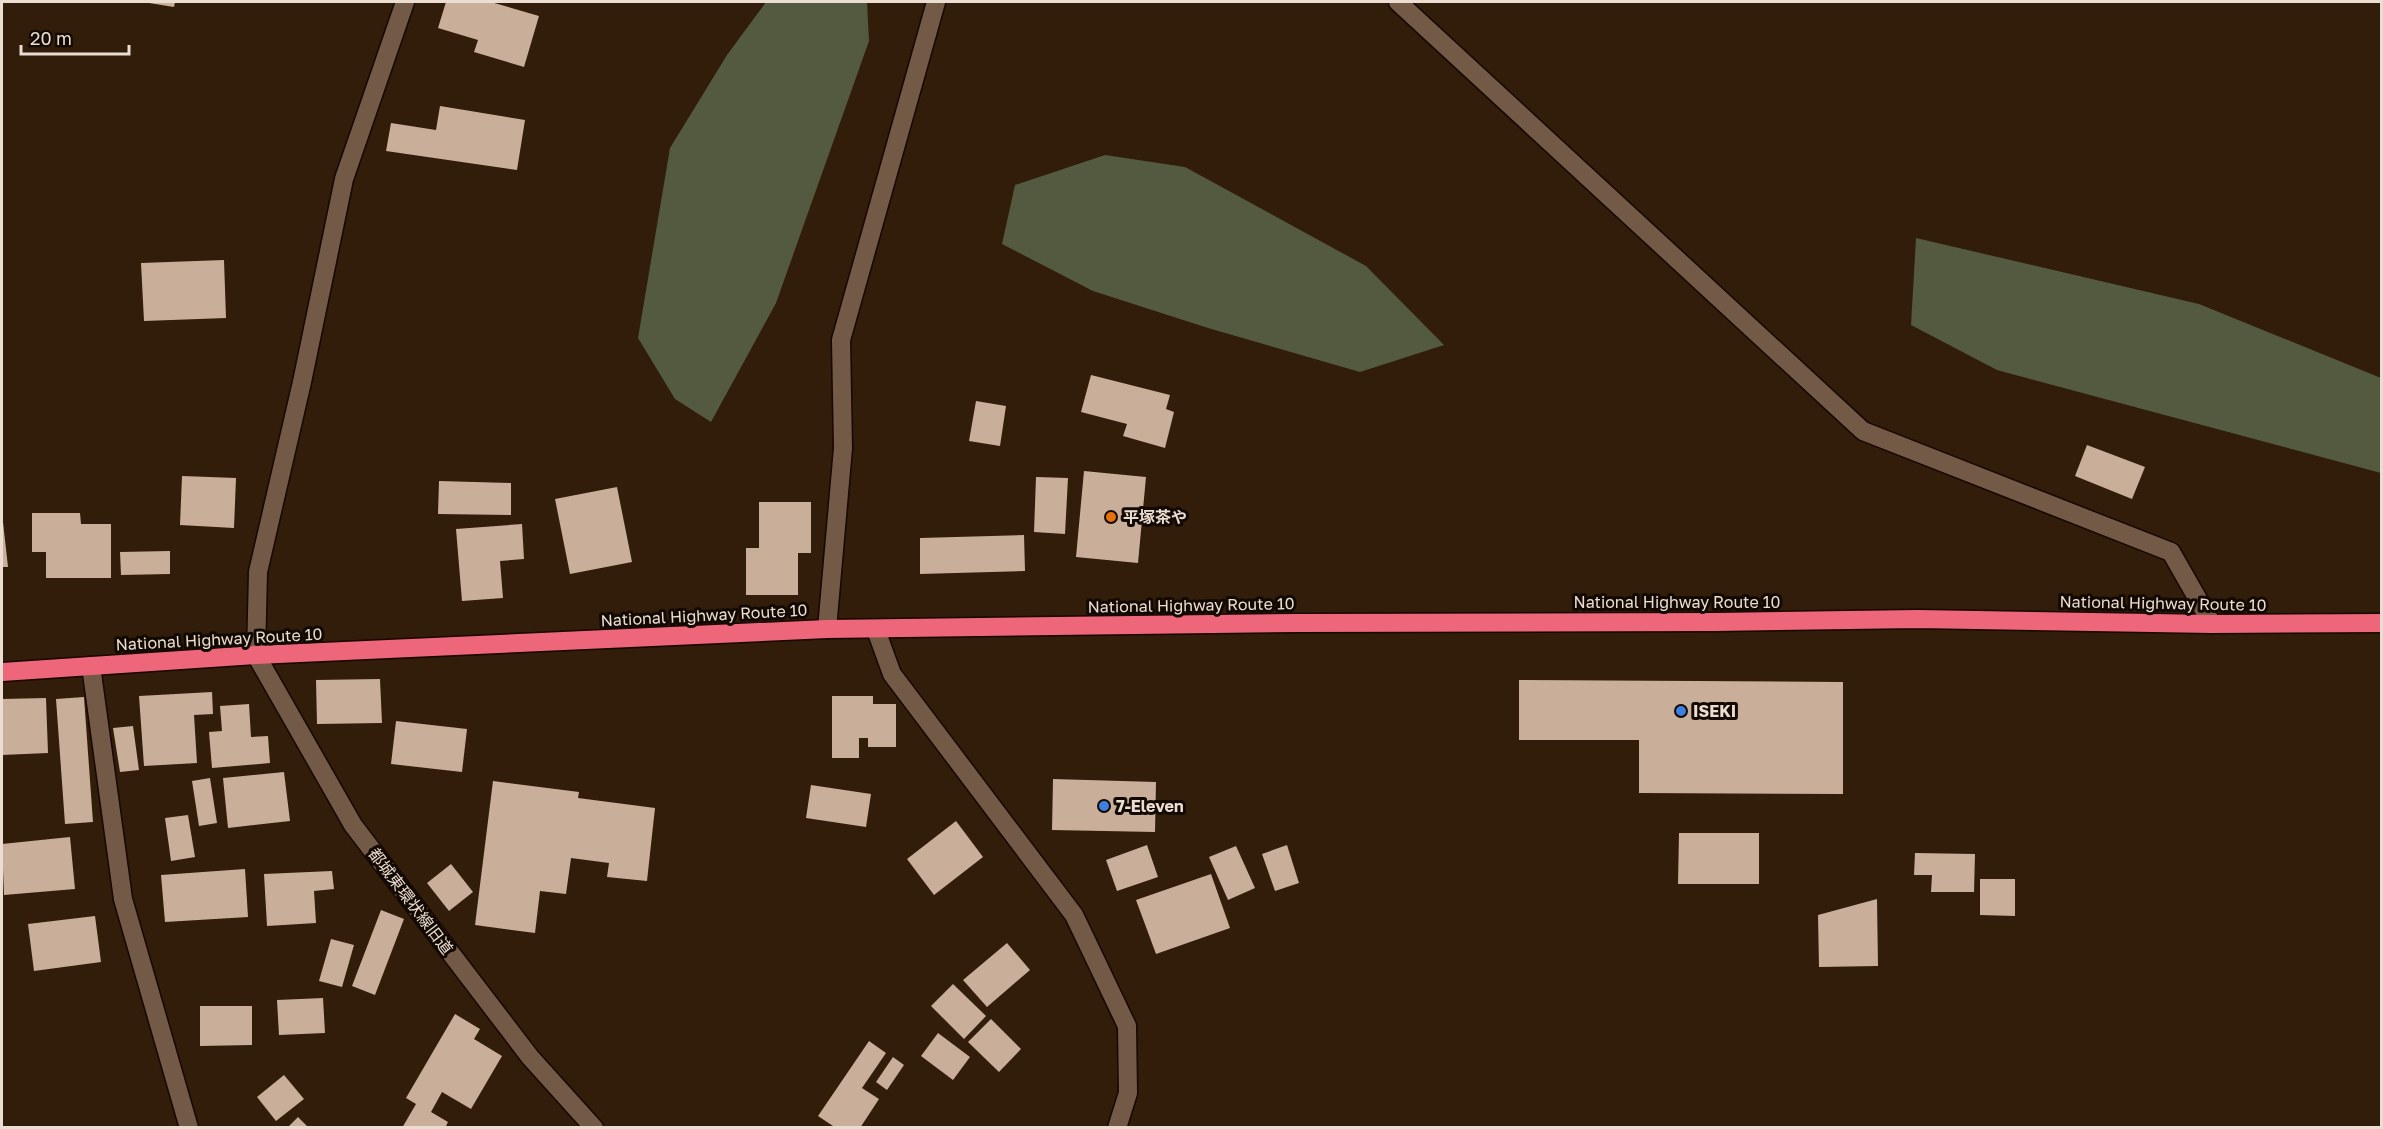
<svg xmlns="http://www.w3.org/2000/svg" width="2383" height="1129" viewBox="0 0 2383 1129" font-family="'Golos Text','Noto Sans JP',sans-serif">
<style>
.forest{fill:#535a40}
.building{fill:#c9af9a}
.lines{fill:none;stroke-linecap:round;stroke-linejoin:round}
.street-casing{stroke:#180600;stroke-width:21}
.highway-casing{stroke:#180600;stroke-width:21}
.street{stroke:#725a46;stroke-width:18}
.highway{stroke:#ee6679;stroke-width:18}
.food-dot{fill:#e8710a;stroke:#120903;stroke-width:2}
.shop-dot{fill:#3f7fe0;stroke:#120903;stroke-width:2}
.labels{text-anchor:middle;stroke-width:6;stroke-linejoin:round;paint-order:stroke}
.poi-label{font-size:16px;font-weight:bold;fill:#ebddd1;stroke:#120903;text-anchor:start}
.street-label{font-size:16px;fill:#ebddd1;stroke:#120903}
</style>
<rect width="100%" height="100%" fill="#311d0a"/>
<path class="forest" d="M766 2H867L869 41 776 303 711 422 675 399 638 338 670 148 727 55Z
M1105 155 1185 167 1366 266 1444 345 1360 372 1208 328 1093 291 1002 244 1015 185Z
M1916 238 2199 304 2381 378V473L1997 370 1911 325Z"/>
<path class="building" d="M446 2H491L539 16 524 67 474 52 478 40 438 28Z
M149 3V2H175L174 7Z
M440 106 525 120 517 170 386 151 391 123 436 130Z
M224 260 226 318 144 321 141 263Z
M1091 375 1170 395 1166 409 1174 412 1165 448 1123 436 1127 424 1081 412Z
M976 401 1006 406 1000 446 969 441Z
M2087 445 2145 467 2132 499 2075 476Z
M1084 471 1146 477 1138 563 1076 557Z
M182 476 236 478 234 528 180 525Z
M1036 477 1068 478 1065 534 1034 532Z
M439 481 511 483V515L438 514Z
M617 487 632 562 570 574 555 499Z
M759 502H811V553H798V595H746V548H759Z
M2 513 8 567H2Z
M32 513H80L81 524H111V578H46V552H32Z
M522 524 524 559 500 561 503 598 462 601 456 529Z
M1024 535 1025 571 920 574V538Z
M170 551V574L121 575 120 552Z
M380 679 382 723 317 724 316 680Z
M1519 680 1843 682V794L1639 793V740H1519Z
M212 692 213 714 194 715 197 763 144 766 139 696Z
M832 696H873V704H896V747H868V738H859V758H832Z
M84 697 93 822 65 824 56 699Z
M46 698 48 753 2 755V699Z
M249 704 251 737 268 736 270 763 212 768 209 732 222 731 220 706Z
M396 721 467 729 462 772 391 764Z
M133 726 139 770 120 772 113 728Z
M284 772 290 821 228 828 223 778Z
M210 778 217 823 199 826 192 781Z
M1053 779 1156 782 1155 832 1052 830Z
M493 781 579 792 578 798 655 808 647 881 607 877 609 863 571 858 566 894 540 891 535 933 475 925Z
M811 785 871 794 866 827 806 818Z
M188 815 195 857 171 861 165 818Z
M956 821 983 857 934 895 907 859Z
M1679 833H1759V884H1678Z
M70 837 75 889 4 895 2 844Z
M1147 845 1158 877 1117 891 1106 860Z
M1287 845 1299 883 1275 891 1262 854Z
M1236 846 1255 888 1228 900 1209 857Z
M1915 853 1975 854 1974 892H1931L1932 875H1914Z
M451 864 473 892 449 911 427 883Z
M245 869 248 917 165 922 161 875Z
M332 871 334 889 314 891 316 923 267 926 264 874Z
M1211 874 1230 928 1156 954 1136 900Z
M1980 879H2015V916L1980 915Z
M1877 899 1878 966 1819 967 1818 915Z
M381 910 404 919 375 995 352 986Z
M95 916 101 962 34 971 28 924Z
M331 939 354 945 342 987 319 981Z
M1007 943 1030 970 987 1007 963 980Z
M953 984 986 1016 964 1039 931 1006Z
M323 998 325 1033 279 1035 277 1000Z
M200 1006H252V1045L200 1046Z
M455 1014 480 1029 474 1039 502 1056 471 1109 442 1092 431 1112 448 1122 445 1128H402L416 1104 406 1098Z
M991 1019 1021 1049 999 1072 968 1042Z
M938 1033 970 1057 953 1080 921 1056Z
M869 1041 886 1053 862 1088 879 1099 860 1128H836L818 1116Z
M893 1057 904 1065 887 1090 876 1082Z
M284 1075 304 1099 276 1121 257 1097Z
M298 1117 309 1128H287Z"/>
<g class="lines">
<g class="street-casing">
<path id="street" d="M405 2 344 179 302 382 258 572 256 655 353 825 530 1057 594 1128
M1398 2 1863 431 2171 552 2212 624
M827 629 843 448 841 340 936 2
M876 630 892 674 1074 915 1127 1026 1128 1093 1117 1128
M91 666 123 899 189 1128"/>
</g>
<g class="highway-casing">
<path id="highway" d="M2 672 256 655 827 629 1296 623 1715 622 1918 619 2212 624 2382 623"/>
</g>
<use href="#street" class="street"/>
<use href="#highway" class="highway"/>
</g>
<circle class="food-dot" cx="1111" cy="517" r="6"/>
<g class="shop-dot">
<circle cx="1681" cy="711" r="6"/>
<circle cx="1104" cy="806" r="6"/>
</g>
<g class="labels">
<g class="poi-label">
<text x="1123" y="523">平塚茶や</text>
<text x="1693" y="717">ISEKI</text>
<text x="1116" y="812">7-Eleven</text>
</g>
<g class="street-label">
<text x="1677" y="608">National Highway Route 10</text>
<text transform="translate(2163 603) rotate(1)" y="6">National Highway Route 10</text>
<text transform="translate(1191 605) rotate(-1)" y="6">National Highway Route 10</text>
<text transform="translate(704 615) rotate(-3)" y="6">National Highway Route 10</text>
<text transform="translate(219 639) rotate(-3)" y="6">National Highway Route 10</text>
<text transform="translate(411 901) rotate(53)" y="6">都城東環状線旧道</text>
</g>
</g>
<rect width="2383" height="1129" fill="none" stroke="#ebddd1" stroke-width="6"/>
<path d="M21 45v9h108v-9" fill="none" stroke="#ebddd1" stroke-width="3"/>
<text x="30" y="45" font-size="18" fill="#ebddd1" stroke="#120903" stroke-width="4.5" paint-order="stroke">20 m</text>
</svg>
